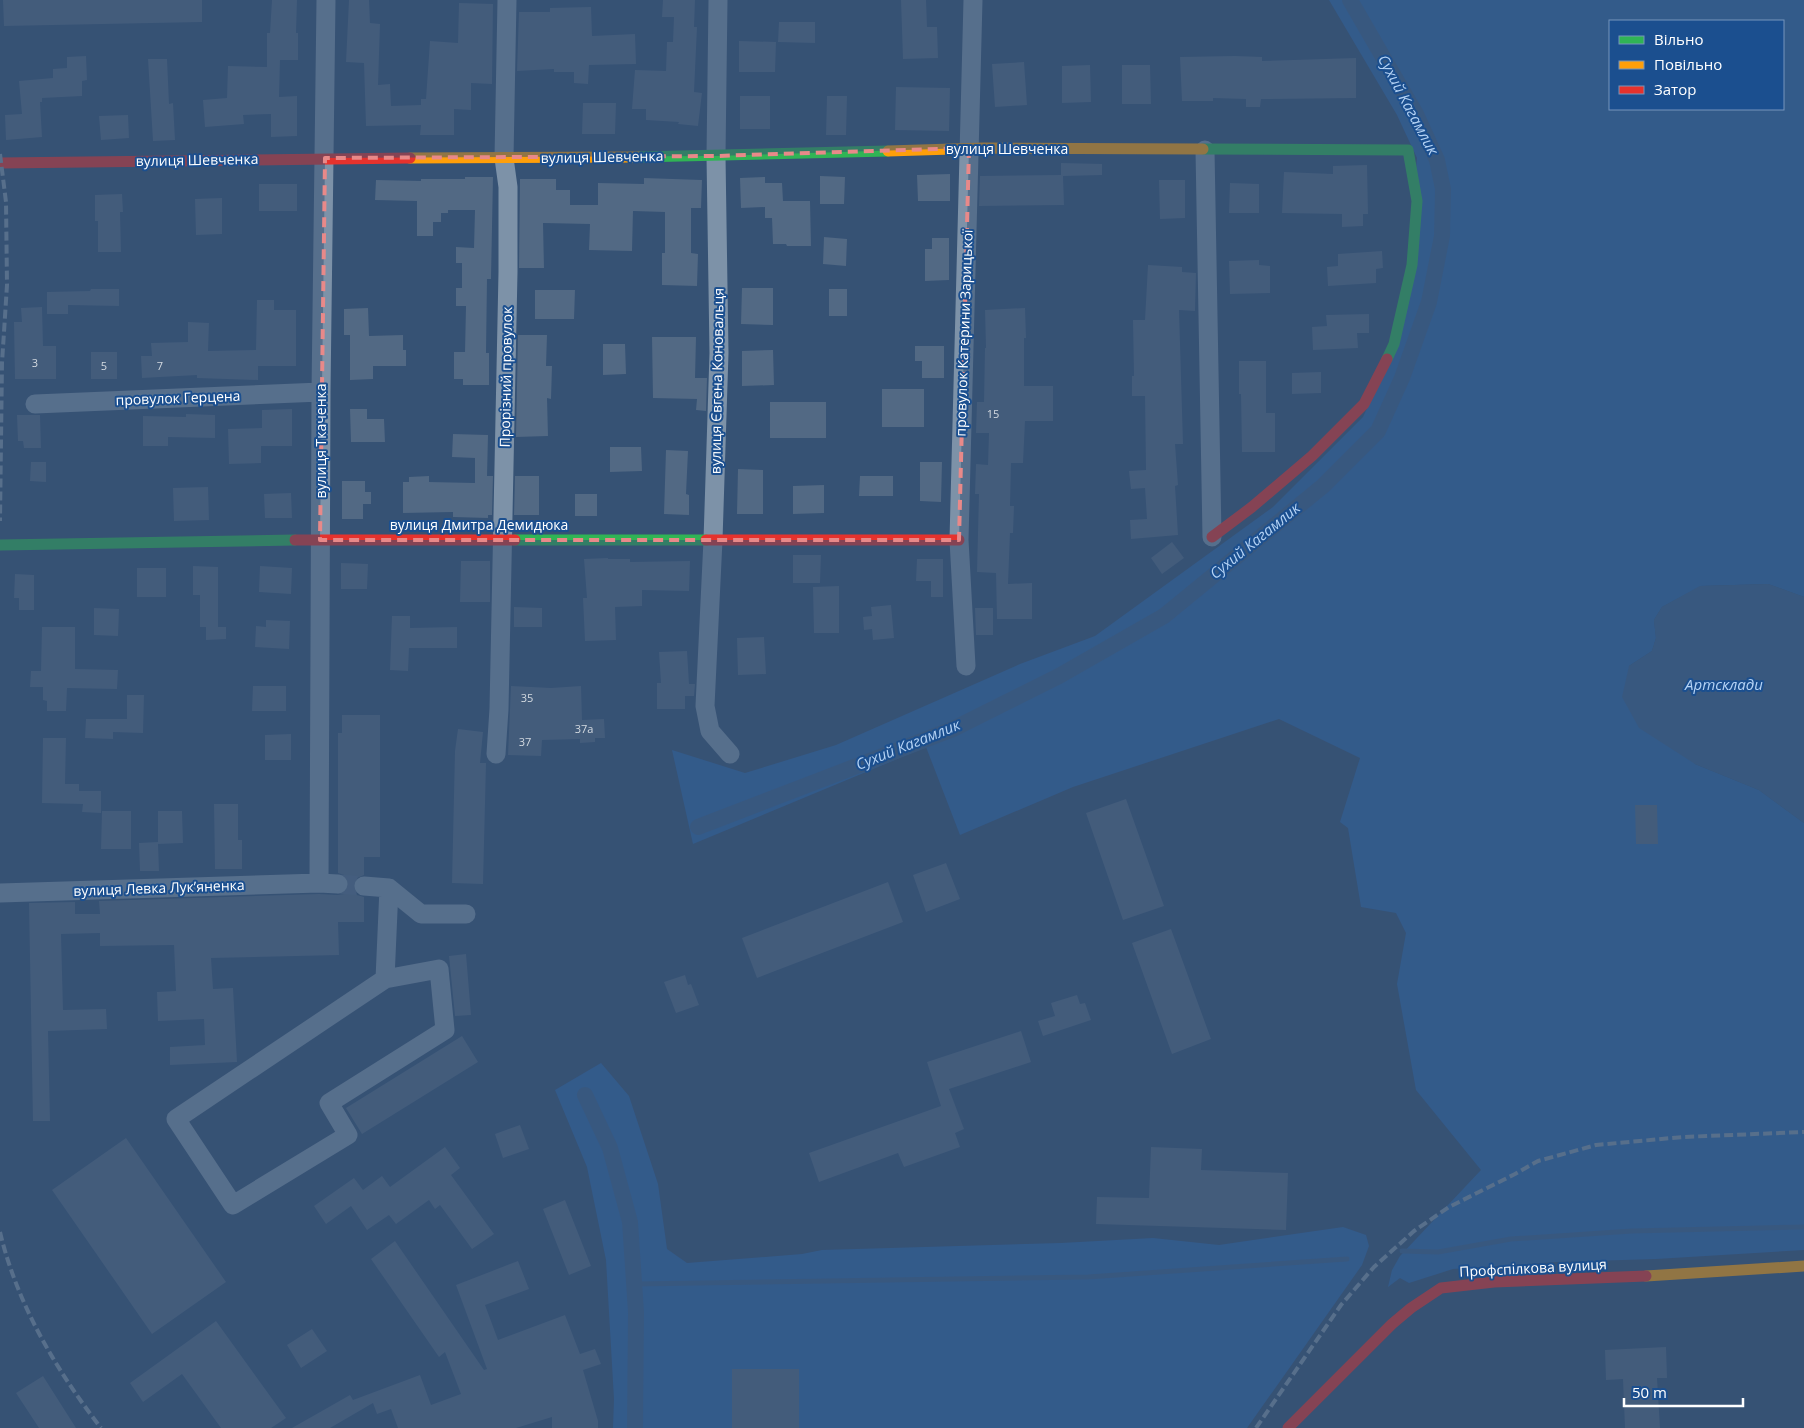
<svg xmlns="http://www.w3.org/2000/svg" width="1804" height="1428" viewBox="0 0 1804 1428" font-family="'Open Sans',sans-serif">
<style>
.green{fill:#2f66a5;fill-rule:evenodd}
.water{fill:#3b618d}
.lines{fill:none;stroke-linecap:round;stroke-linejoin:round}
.stream{stroke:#3b618d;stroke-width:5}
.canal{stroke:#3b618d;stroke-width:16}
.building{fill:#526984}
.street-tunnel{stroke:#546c89;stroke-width:19;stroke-dasharray:19 9;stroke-linecap:butt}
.street{stroke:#7d92a8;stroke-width:19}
.fast{stroke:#30b455;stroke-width:11}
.slow{stroke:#ff9f0a;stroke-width:11}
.jam{stroke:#e5322d;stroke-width:11}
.rail{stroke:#7e92a7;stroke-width:4;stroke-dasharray:9 4;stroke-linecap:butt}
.marked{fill:none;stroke:#e88989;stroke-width:4;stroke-dasharray:10 6;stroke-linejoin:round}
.labels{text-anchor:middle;stroke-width:4;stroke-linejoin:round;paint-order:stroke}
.number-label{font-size:11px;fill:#d4dae0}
.street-label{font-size:14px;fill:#fff;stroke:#1b4f8f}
.water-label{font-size:15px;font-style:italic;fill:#b5d3f5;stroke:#1b4f8f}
</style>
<rect width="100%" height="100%" fill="#365274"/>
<path class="green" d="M1329 0H1804V597L1768 584 1701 586 1662 607 1654 620 1656 638 1652 651 1629 666 1695 764 1759 790 1804 823V1250L1656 1259 1556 1262 1453 1269 1409 1283 1400 1278 1388 1287 1392 1270 1400 1256 1481 1170 1416 1090 1397 984 1406 933 1396 913 1361 907 1348 828 1340 822 1360 758 1279 719 1073 787 960 835 926 747 693 844 672 750 745 773 836 745 1020 664 1095 636 1273 507 1363 417 1401 335 1417 158 1397 115ZM1610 21H1783V109H1610Z
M601 1063 629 1096 658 1184 667 1249 687 1263 802 1254 822 1250 1061 1243 1153 1238 1219 1245 1343 1227 1366 1235 1369 1246 1362 1265 1247 1428H613L614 1399 606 1260 587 1167 555 1090Z"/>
<path class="water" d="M1768 584 1804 597V823L1759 790 1695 764 1639 728 1622 697 1629 666 1652 651 1656 638 1654 620 1662 607 1700 586Z"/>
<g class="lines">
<path class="stream" d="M1402 1251 1438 1252 1511 1239 1632 1231 1804 1227
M635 1284 1088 1277 1347 1259"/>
<path class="canal" d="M698 827 953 729 1059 676 1164 616 1323 486 1378 431 1402 378 1429 302 1442 236 1443 189 1437 160 1416 114 1350 0
M585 1095 610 1148 630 1222 636 1312 635 1428"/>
</g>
<path class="building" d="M3 0H202V22L4 26Z
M272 0H297L296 33H298V60H280L279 97 297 96V136L271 137V114L243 115 244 124 205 127 203 100 227 98 228 66 267 67V33H270Z
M349 0H369L370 23 380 24 378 85 390 84 391 106 421 105V99H426L430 41 458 43 459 3 493 4 492 84 471 83V110L454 109V135H420L421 125 366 126 364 63 346 62Z
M663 0H695L694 27H697L694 92 702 93 698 126 678 124 679 122 646 120V109H632L635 70 666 71 667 42H673L674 17H662Z
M901 0H926L927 27H937L938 58 903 59Z
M591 7 592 36 635 34 636 64 589 65 588 84 574 83V72H554V69L517 71 519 12H550V8Z
M779 22H815V43L778 42Z
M739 41 776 42 775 72H739Z
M86 56 87 80 82 81V96L42 98V102H40L42 137 6 140 5 115 22 114 19 81 53 78V69L67 68V57Z
M1235 56 1262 57V61L1356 58V98L1261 99 1260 107H1246V99L1213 98V101H1182L1180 57Z
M148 59H167L169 104 173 103 175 140 153 141Z
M1024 62 1027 105 995 107 992 64Z
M1090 65 1091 102 1062 103V66Z
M1122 65H1150L1151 104H1122Z
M896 87 950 88 949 131 895 130Z
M740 96H770V129H740Z
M827 96H847L846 135H826Z
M583 103H616L615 134H582Z
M128 115 129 138 101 140 99 116Z
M1061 163 1102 164V175L1063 176 1064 205 979 206 980 176 1061 175Z
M1367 165 1368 214H1363V226L1342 227V214L1282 213 1284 172 1333 174V166Z
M950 174V201H918L917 175Z
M820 176 845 177 844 204H820Z
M465 177H493L491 279H487L486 353H489V385H463V379H454V352H465L466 306H456V288H462V263H456V247L474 248 475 210H448V213H441V222H433V236H417V201L375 200 376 180 421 181V179H465Z
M765 177V183H782L783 201H810L811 246H787L786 244H773L772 218H765V207L741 208 740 178Z
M644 178 702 180 701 208H691V253L698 254 697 286 662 285V253H665V212L633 211 632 251 589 250 590 224 543 223 544 268H519L520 179H556V190H570V205H598V183L644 184Z
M1159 180H1185V218L1160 219Z
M1230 183 1259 184V213H1229Z
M259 184H297V211H259Z
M122 194 123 212H120L121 252H98V221H95V195Z
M222 198V234L196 235 195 199Z
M824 237 847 239 846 266 823 264Z
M932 238H949V280L925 281V249H932Z
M1382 251 1383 268 1376 269V283L1328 286 1327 267 1338 266V254Z
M1259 260V265L1270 266V293L1230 294 1229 261Z
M1148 265 1182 267V272L1196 273 1195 311 1179 310 1183 444H1175L1178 485 1175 486 1178 535 1131 539 1130 520 1147 519 1145 488 1131 489 1129 471 1146 470 1145 396H1132V376H1134L1133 320H1145Z
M742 288H773V325L741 324Z
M91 289H119V306L68 305V314H47V292L90 291Z
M829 289H847V316H829Z
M535 290H575L574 319H535Z
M257 300H274V310H296V366H258V380L197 378V375L142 378 141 356H152L151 343 188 342V322L209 323 208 351 256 350Z
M42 307 43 346H56V379H15L14 322H22L21 308Z
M368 308 369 336 403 335V350H406V366H373V379L350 380V335H344V309Z
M1025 308 1026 338H1024V386H1053V421H1025L1023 463H1011L1010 506H1014L1013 533H1010L1008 584 1032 583V619H997L996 573 977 572 979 494H975L976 464 988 465 989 433H976L977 402H984L985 348H986L985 310Z
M1369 314V333H1357L1358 348 1313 350 1312 327 1327 326 1326 315Z
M518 335H547L546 366H552L551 399 547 398 548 436 516 437Z
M652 337H696L695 378H707L706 411 696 410 697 399 653 398Z
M603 344H625L626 374 603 375Z
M915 346H944V378H922V361H915Z
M773 350 774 385 742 386V351Z
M91 352H117V379H91Z
M1239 361H1266V413H1275V452H1242L1241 394H1239Z
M1321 372V393L1292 394V373Z
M882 389H924V427H882Z
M770 402H826V438H770Z
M292 409V446H261V463L229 464 228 429 262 428V410Z
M350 409H367V419H384L385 442H351Z
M186 414 215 415V438L168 437V446H143V416L186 417Z
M17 415H40L41 448H24L23 441H18Z
M453 434 488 435 487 476H493L492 515H488V518L453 517V512L403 513V482H409V477L429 476V482L475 483V458L452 457Z
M610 447H641L642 471 610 472Z
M666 450 688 451 686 494 689 495V515L664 514Z
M31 462H46V482L30 481Z
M920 462H942L941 502 920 501Z
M738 469 763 470V514H737Z
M515 476H539V515H514Z
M860 476H893V496H859Z
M342 481H365V492H371V504H363V519H342Z
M824 485V513L793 514V486Z
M208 487 209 520 174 521 173 488Z
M291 493 292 518H265L264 494Z
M575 494H597V516H575Z
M1172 542 1184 558 1162 574 1151 558Z
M793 555H821L820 583H793Z
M608 558V559H630V562L690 561 689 591 642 590V606L615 607 616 640 585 641 583 598H587L584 559Z
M917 559H943V597H931V581H916Z
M461 561H490V602H460Z
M341 563 368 564 367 589H341Z
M193 566 218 567V627H226V639L206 640V627H200V595H193Z
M260 566 292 568 291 594 259 592Z
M137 568H166V597H137Z
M15 574 34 575V610H19V598H14Z
M839 586V633H814L813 587Z
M891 605 894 638 873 640 872 629 864 630 863 617 872 616 871 607Z
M514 607 542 608V627H514Z
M94 608 119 609 118 636 94 635Z
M975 608H993V635H976Z
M392 616H410V628L457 627V648H409L408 671 390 670Z
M266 620 290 621 289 649 255 647 256 626 266 627Z
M42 627H75V669L118 670 117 689 67 688 66 711H47V701L43 700V687H30L31 671H41Z
M764 637 766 674 738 675 737 638Z
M687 651 689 684H695L694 696H685V709H657V683H661L659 652Z
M253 686H286V711H252Z
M511 686 551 688 581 686 582 720 604 719 605 738H595V742L580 743V739L542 740 541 756 508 755Z
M127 695H144L143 733 113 732V739L85 738 86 719H127Z
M342 715H380V857H364V875L355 879 353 886 357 895 364 897V922H338L339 955 211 958 213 989 233 988 237 1062 170 1065V1047L205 1045 204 1019 158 1021 157 992 176 991 174 945 100 946V933L61 934 63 1010 106 1009 107 1029 48 1031 50 1121H33L29 903 75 902V914H100L99 901 319 894 337 895 344 894 348 890 349 884 344 875 338 873V733H342Z
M458 729 483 732 480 763H486L483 884 452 883 455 751Z
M291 734V760H265V735Z
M43 738H66L65 784H79V791H101V813L82 812 83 804 42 803Z
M1126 799 1164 906 1123 920 1086 813Z
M214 804H238V840H242V869H215Z
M1635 805H1657L1658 844H1636Z
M102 811H131V849H101Z
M158 811H182L183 843 158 844 159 871H140L139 843 158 842Z
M946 863 960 899 926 912 913 875Z
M888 882 903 922 757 978 742 938Z
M1171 929 1211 1039 1172 1054 1132 943Z
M466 954 471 1015 455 1016 449 956Z
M685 975 688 985 691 984 699 1005 676 1013 664 982Z
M1077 995 1080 1004 1085 1003 1091 1020 1043 1036 1038 1021 1055 1016 1051 1003Z
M1021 1031 1031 1062 949 1089 964 1129 955 1133 960 1147 904 1167 898 1153 819 1182 809 1153 941 1106 927 1062Z
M462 1036 478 1062 362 1134 346 1108Z
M520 1125 529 1149 503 1158 495 1134Z
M126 1138 226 1282 152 1334 52 1190Z
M445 1147 460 1168 451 1175 494 1234 472 1249 440 1205 435 1209 429 1200 396 1224 389 1215 367 1230 351 1206 326 1224 314 1206 354 1178 363 1190 382 1176 390 1187Z
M1151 1147 1202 1149 1201 1170 1288 1173 1286 1230 1096 1224 1097 1197 1149 1198Z
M565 1200 591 1266 569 1275 543 1209Z
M395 1241 484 1370 487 1369 456 1285 518 1261 529 1289 485 1305 498 1340 565 1315 580 1354 595 1349 601 1364 583 1370 598 1421V1428H552V1417L516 1428H398L391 1409 377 1414 373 1403 330 1428H292L350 1395 353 1400 420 1375 431 1405 461 1394 445 1352 439 1357 371 1259Z
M216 1321 286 1418 271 1428H221L182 1374 143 1402 130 1383Z
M312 1329 327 1351 301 1368 287 1345Z
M1666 1347 1667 1378H1657L1660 1428H1625L1623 1379 1606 1380 1605 1350Z
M732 1369H799V1428H732Z
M43 1376 76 1428H39L16 1393Z"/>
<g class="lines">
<path class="street-tunnel" d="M338 884 364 886"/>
<path class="street" d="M718 0 716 156 719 353 713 540 705 706 710 731 730 754
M1205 150 1212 537
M35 404 321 392
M966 666 959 540 973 0
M496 754 499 709 508 272V187L504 158 507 0
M319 883 321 392 326 0
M364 886 389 888 421 914H466
M0 893 319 883 338 884
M385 979 439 969 445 1030 329 1103 348 1135 233 1205 176 1119 385 979 389 888"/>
<path class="fast" d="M1203 149 1408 150 1417 201 1412 265 1394 344 1387 359
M639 157 888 151
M515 540H706
M0 545 295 540"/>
<path class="slow" d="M888 151 984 148 1203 149
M410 158 639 157
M1646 1276 1804 1266"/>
<path class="jam" d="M0 163 410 158
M1212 537 1252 507 1312 456 1364 404 1387 359
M295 540H515
M706 540H959
M1288 1428 1392 1324 1411 1308 1441 1288 1494 1282 1646 1276"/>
<path class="rail" d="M0 154 6 202 7 285 2 363 0 521
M0 1232C17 1304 56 1370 101 1428
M1256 1428 1341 1305 1374 1267 1414 1231 1449 1207 1515 1174 1538 1161 1596 1145 1683 1137 1804 1132"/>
</g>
<path d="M0 0H1804V1428H0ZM969 148 959 540H320L325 158 716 156Z" fill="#365274" fill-opacity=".55" fill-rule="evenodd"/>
<path class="marked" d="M969 148 959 540H320L325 158 716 156Z"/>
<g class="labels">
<g class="number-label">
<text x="35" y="367">3</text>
<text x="104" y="370">5</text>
<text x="160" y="370">7</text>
<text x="993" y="418">15</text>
<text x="527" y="702">35</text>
<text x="584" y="733">37а</text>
<text x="525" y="746">37</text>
</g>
<g class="street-label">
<text x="1007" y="154">вулиця Шевченка</text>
<text transform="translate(602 157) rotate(-1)" y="5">вулиця Шевченка</text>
<text transform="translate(197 160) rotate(-1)" y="5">вулиця Шевченка</text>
<text transform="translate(964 333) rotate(-88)" y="5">провулок Катерини Зарицької</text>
<text transform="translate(506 377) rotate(-89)" y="5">Прорізний провулок</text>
<text transform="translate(717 381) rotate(-89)" y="5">вулиця Євгена Коновальця</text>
<text transform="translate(178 398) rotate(-2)" y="5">провулок Герцена</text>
<text transform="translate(321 441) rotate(-90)" y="5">вулиця Ткаченка</text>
<text x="479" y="530">вулиця Дмитра Демидюка</text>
<text transform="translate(159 888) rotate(-2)" y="5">вулиця Левка Лукʼяненка</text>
<text transform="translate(1533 1268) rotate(-3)" y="5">Профспілкова вулиця</text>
</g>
<g class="water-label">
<text transform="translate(1408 105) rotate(62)" y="5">Сухий Кагамлик</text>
<text transform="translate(1255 541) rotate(-39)" y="5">Сухий Кагамлик</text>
<text x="1724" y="690">Артсклади</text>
<text transform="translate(908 745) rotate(-22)" y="5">Сухий Кагамлик</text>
</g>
</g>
<rect x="1609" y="20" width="175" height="90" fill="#1b4f8f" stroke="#7695bc"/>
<rect x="1619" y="36" width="25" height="8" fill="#30b455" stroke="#7695bc"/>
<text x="1654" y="45" font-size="15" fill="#ffffff">Вільно</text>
<rect x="1619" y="61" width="25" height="8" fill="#ff9f0a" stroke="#7695bc"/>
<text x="1654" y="70" font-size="15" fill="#ffffff">Повільно</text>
<rect x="1619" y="86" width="25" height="8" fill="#e5322d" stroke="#7695bc"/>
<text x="1654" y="95" font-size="15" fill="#ffffff">Затор</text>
<path d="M1624 1398v8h119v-8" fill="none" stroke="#ffffff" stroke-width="2.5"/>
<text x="1632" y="1398" font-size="15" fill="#ffffff" stroke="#1b4f8f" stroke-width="4" paint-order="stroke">50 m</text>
</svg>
